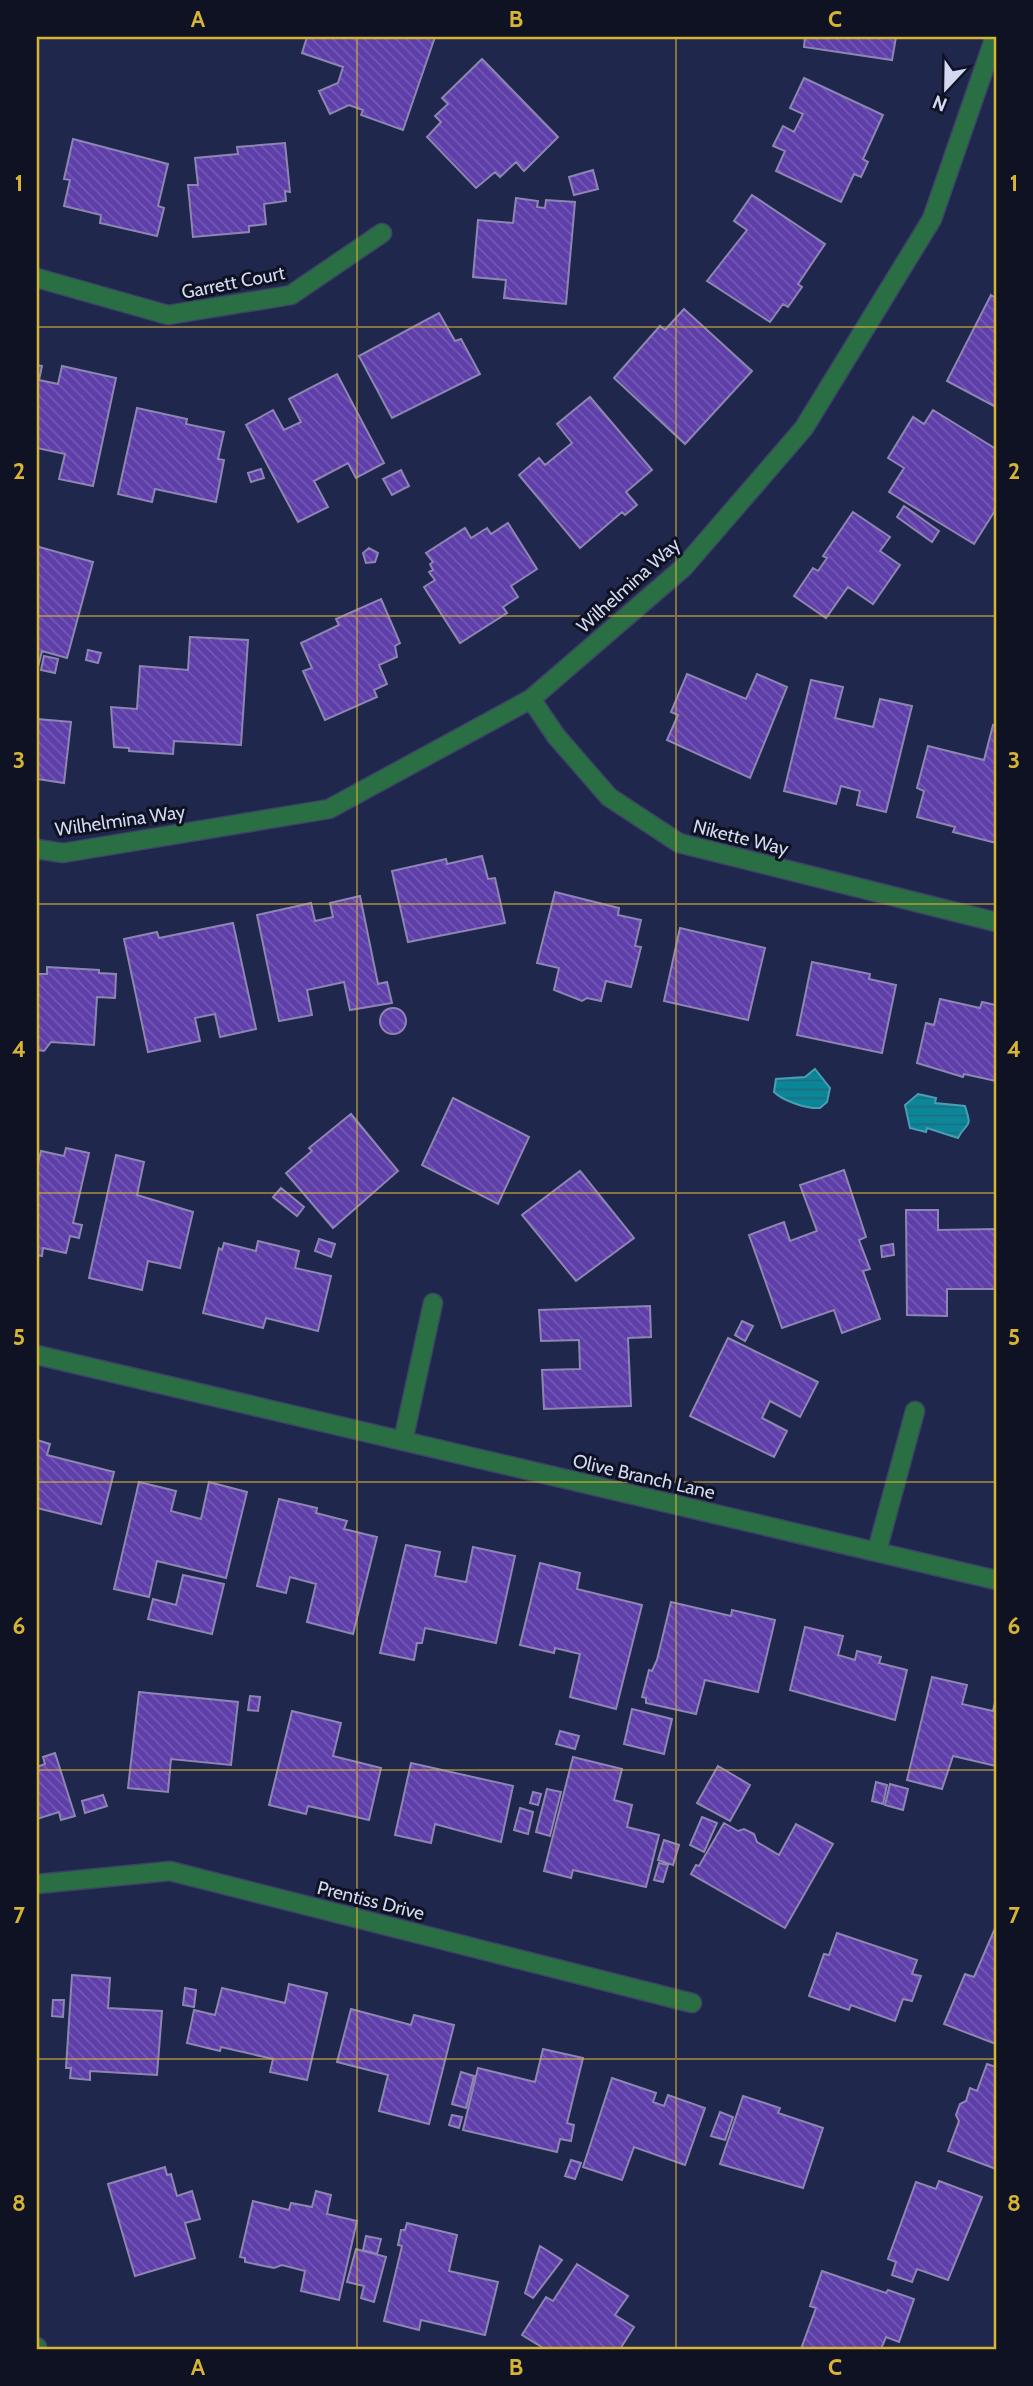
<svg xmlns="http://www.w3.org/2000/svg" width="1033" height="2386" viewBox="0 0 1033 2386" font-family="Cabin,sans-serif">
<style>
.water{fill:url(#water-rules);stroke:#479fb3;stroke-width:2}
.building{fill:url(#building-back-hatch);stroke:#8d85b2;stroke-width:2}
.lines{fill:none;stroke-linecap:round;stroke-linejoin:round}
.street-casing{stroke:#3c4366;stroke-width:21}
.street{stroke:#2a6f43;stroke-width:18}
.grid{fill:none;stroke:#d8b434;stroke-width:2;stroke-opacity:0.55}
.labels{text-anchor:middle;stroke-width:6;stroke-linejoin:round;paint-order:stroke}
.street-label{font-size:19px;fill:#d2d9f1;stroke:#0e1222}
.neatline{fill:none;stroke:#d8b434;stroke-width:2.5}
.grid-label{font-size:23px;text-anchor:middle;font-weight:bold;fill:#d8b434}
</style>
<defs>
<pattern id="water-rules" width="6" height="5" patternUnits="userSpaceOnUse" patternTransform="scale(1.75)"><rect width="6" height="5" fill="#0b8699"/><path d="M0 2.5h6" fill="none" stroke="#1d6e7d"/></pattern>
<pattern id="building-back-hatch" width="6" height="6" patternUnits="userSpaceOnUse" patternTransform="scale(1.75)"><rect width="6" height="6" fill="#5e3ea8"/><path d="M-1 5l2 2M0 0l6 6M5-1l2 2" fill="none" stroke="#7459b4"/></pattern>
</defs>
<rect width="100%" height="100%" fill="#20274c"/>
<path class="water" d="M815 1069 830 1088 827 1102 820 1108C807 1109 783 1101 774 1092L776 1079 805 1077Z
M918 1094 936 1098 935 1103 965 1106C973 1131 967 1120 958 1138L927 1128 926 1132 910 1128 905 1105Z"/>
<path class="building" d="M307 37H435L403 130 361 115 363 110 349 105 330 114 319 91 338 83 343 67 302 53Z
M805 37H896L892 60 804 47Z
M482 59 558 137 524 171 516 162 500 177 495 172 476 188 427 137 441 122 435 116 448 104 442 98Z
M804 78 883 115 863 159 868 162 861 177 854 174 841 202 776 171 785 151 773 146 783 126 794 132 803 114 790 108Z
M73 139 168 164 158 206 164 208 157 236 100 223 101 215 64 206 70 180 64 179Z
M285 143 290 192 285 191 286 201 264 204 266 224 249 226V232L193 237 188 185H198L195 158 238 154 237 147Z
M593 170 598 189 574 195 569 177Z
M752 195 825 244 798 284 802 287 788 307 783 304 770 322 707 281 747 230 734 221Z
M516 198 538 201 537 207 545 208 546 200 575 202 566 304 504 298 506 280 473 277 478 220 513 223Z
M991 295 996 298V407L947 381Z
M684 309 752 371 685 444 614 378 660 326 665 330Z
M439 313 455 341 461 339 480 374 392 418 359 356Z
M37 365 42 366 39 380 58 384 62 366 116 378 93 486 59 479 65 454 37 448Z
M337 374 384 463 356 478 348 463 314 481 328 507 298 522 246 425 273 410 284 430 301 422 289 399Z
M590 397 652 470 626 492 637 505 625 515 622 512 580 548 519 475 539 458 545 465 572 443 557 424Z
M137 408 187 419 186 424 224 432 218 459 224 460 216 502 155 489 152 502 118 494Z
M933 410 996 449V509L974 544 889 492 904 468 888 458 913 417 924 424Z
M261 469 264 478 251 482 248 473Z
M401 470 409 486 392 495 383 479Z
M904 506 939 531 932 542 897 517Z
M853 512 890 537 880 551 900 565 873 604 848 587 826 618 794 596 813 568 818 571 827 558 823 556Z
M508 523 537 569 511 586 518 597 503 607 507 613 460 643 424 587 435 580 429 572 433 570 430 564 433 562 426 553 465 528 471 538 487 528 491 534Z
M37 543 39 547 93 562 67 658 42 651 38 667Z
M369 548 378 553 375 562 366 563 363 553Z
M381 599 400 643 395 646 397 657 379 665 387 684 374 690 377 697 325 720 303 671 312 668 301 643 339 625 336 619Z
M190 637 248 640 241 745 174 741 173 754 129 751V748L114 747 111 707 137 709 140 666 188 670Z
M88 650 101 653 98 663 86 660Z
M44 656 58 659 55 673 41 670Z
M687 674 746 699 757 674 787 687 750 778 667 740 678 715 671 712Z
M811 680 843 687 835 718 873 727 880 699 912 706 886 812 857 805 860 791 841 786 836 804 784 791Z
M37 719 71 722 64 783 37 779Z
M993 725 996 726V843L953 832 955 827 917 817 924 791 917 788 928 746 984 760Z
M482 856 488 879 495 878 505 923 408 942 392 871 446 859 447 864Z
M555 892 619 908 618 915 641 920 635 946 641 947 631 987 606 981 601 1001 587 998 582 1001 554 990 559 968 537 963Z
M360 896 378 984 387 982 392 1003 350 1010 344 982 307 990 312 1015 279 1021 257 915 311 903 315 921 333 917 330 903Z
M233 923 256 1029 220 1037 215 1014 195 1018 200 1041 148 1052 124 939 157 932 159 938Z
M680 928 765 948 748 1020 664 1001Z
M812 962 870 974 869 979 896 985 882 1053 797 1035Z
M47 967 99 970V973L116 974 115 998 97 997 94 1045 51 1042 44 1051 37 1050V974H47Z
M940 999 980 1008 982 1002 996 1005V1081L964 1074 963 1077 917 1063 926 1023 934 1025Z
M380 1021a13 13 0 1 1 26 0a13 13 0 1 1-26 0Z
M453 1098 529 1137 498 1204 422 1165Z
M351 1114 398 1171 333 1228 286 1173 312 1151 309 1148Z
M66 1148 89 1153 73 1223 82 1225 79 1238 70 1236 66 1253 43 1248 42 1256 37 1255V1167L41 1151 64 1156Z
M116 1155 144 1162 137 1195 193 1212 180 1268 148 1261 142 1290 89 1278Z
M844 1170 866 1237 859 1240 870 1269 863 1271 880 1319 842 1333 834 1310 782 1328 749 1235 784 1222 790 1241 817 1231 800 1185Z
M580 1171 634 1238 576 1281 522 1215Z
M281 1188 304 1207 297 1216 273 1197Z
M906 1210H938V1230L996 1229V1289H947V1316L907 1315Z
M319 1239 335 1244 331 1257 315 1251Z
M258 1241 299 1251 295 1268 331 1276 318 1331 266 1318 263 1328 203 1313 219 1248 222 1250 224 1243 256 1251Z
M893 1244 894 1255 882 1257 881 1246Z
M650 1306 651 1337 628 1338 631 1406 544 1409 542 1370 580 1369 579 1340 541 1341 539 1310Z
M742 1321 753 1326 745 1341 735 1335Z
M728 1338 818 1382 800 1417 770 1401 762 1418 787 1431 774 1457 690 1416Z
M37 1440 50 1444 47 1455 114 1472 101 1524 37 1508Z
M139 1482 176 1491 171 1511 201 1519 209 1482 247 1492 226 1578 157 1561 149 1597 114 1589Z
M279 1499 317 1508 316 1513 347 1521 344 1529 377 1537 353 1634 307 1622 316 1584 290 1577 286 1593 257 1586Z
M406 1545 440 1552 435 1576 466 1582 473 1547 515 1556 496 1643 425 1628 422 1643H417L414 1660 380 1653Z
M540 1563 580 1573 577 1589 642 1605 616 1709 570 1697 580 1654 555 1648 554 1653 520 1645Z
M183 1575 224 1584 212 1634 148 1619 153 1599 176 1605Z
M671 1602 731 1616 732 1610 775 1620 758 1692 705 1680 696 1714 646 1703V1698L642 1697 649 1670 652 1671 657 1660Z
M805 1627 843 1636 838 1655 855 1660 857 1651 881 1657 879 1663 907 1670 895 1720 790 1690Z
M932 1677 967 1685 962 1704 993 1711 996 1698V1766L953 1756 942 1789 907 1780Z
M139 1692 238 1702 231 1765 171 1759 168 1792 128 1788Z
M250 1696 260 1697 258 1711 248 1710Z
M632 1709 672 1719 664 1754 624 1744Z
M292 1711 341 1723 333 1756 381 1768 369 1820 308 1806 306 1814 269 1805Z
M560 1731 579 1736 575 1749 556 1744Z
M55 1753 75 1816 61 1820 59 1812 37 1819V1767L45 1764 43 1757Z
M573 1757 622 1769 614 1800 632 1805 627 1827 659 1835 646 1887 573 1870 571 1878 544 1871Z
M411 1763 513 1786 501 1842 435 1824 431 1843 395 1835Z
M718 1766 750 1785 730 1821 697 1803Z
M876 1782 887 1785 883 1804 872 1801Z
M890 1784 908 1789 903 1810 885 1805Z
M547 1789 561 1792 550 1836 536 1832Z
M533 1792 541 1794 538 1805 530 1803Z
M103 1795 107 1806 85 1813 82 1801Z
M520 1808 533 1812 528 1834 514 1830Z
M702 1817 717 1823 704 1852 690 1845Z
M724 1823 738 1831 744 1829 754 1834 757 1842 779 1855 796 1824 833 1844 785 1928 691 1874 696 1865 699 1866Z
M664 1840 679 1845 673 1865 658 1860Z
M659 1863 668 1865 663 1882 654 1880Z
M996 1926V2044L944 2024 965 1974 974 1977Z
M837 1933 917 1960 912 1974 921 1976 912 2001 903 1999 895 2021 851 2005 849 2010 809 1996 824 1954 829 1955Z
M72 1975 110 1978 108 2008 162 2011 157 2075 90 2071V2080L70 2078 71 2068H66Z
M289 1984 327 1993 307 2080 270 2072 273 2059 221 2047 220 2051 187 2043 194 2010 215 2015 222 1988 285 2003Z
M185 1988 196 1990 194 2007 183 2005Z
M53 2000H64L63 2017 52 2016Z
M351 2009 411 2025 414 2015 454 2025 429 2124 379 2111 388 2075 337 2062Z
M543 2049 583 2058 567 2123 574 2125 571 2141 560 2139 557 2152 463 2130 478 2068 535 2082Z
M987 2064 996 2067V2169L948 2151 959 2121 956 2115 960 2104 966 2101 970 2088 977 2091Z
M461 2072 474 2076 466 2108 452 2104Z
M612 2078 656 2093 653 2102 664 2106 668 2095 705 2108 685 2165 634 2147 622 2180 583 2167Z
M743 2096 780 2108 778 2113 823 2128 803 2188 720 2164Z
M720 2112 733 2117 725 2140 711 2136Z
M452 2115 462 2117 459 2128 449 2125Z
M571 2160 581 2163 575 2179 565 2176Z
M165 2167 167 2175 171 2174 177 2196 192 2191 200 2219 185 2223 195 2258 135 2276 108 2184Z
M939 2181 982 2197 948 2280 917 2269 912 2282 892 2275 896 2262 888 2259 916 2182 936 2189Z
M316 2191 331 2195 327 2214 357 2221 339 2300 301 2291 305 2271 282 2265 274 2268 245 2262V2258L240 2257 253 2201 289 2210 291 2203 312 2207Z
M407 2223 457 2235 449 2271 498 2282 485 2335 421 2320 419 2330 384 2321 402 2246 398 2245 401 2230H405Z
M366 2236 381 2239 377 2254 363 2250Z
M540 2246 562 2260 533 2298 525 2293Z
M356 2249 386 2257 374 2302 361 2298 364 2286 347 2282Z
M577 2264 628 2296 615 2315 634 2327 620 2349H545L522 2335 546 2297 553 2301Z
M822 2271 886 2293 888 2290 914 2299 899 2342 886 2337 881 2349H801L816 2308 810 2306Z"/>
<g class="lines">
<g class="street-casing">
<path id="street" d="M37 278 168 315 291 295 382 233
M531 699 556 736 609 797 679 843 996 922
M37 849 63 853 329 809 531 699 684 567 804 428 932 219 995 37
M37 1355 996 1580
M403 1441 433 1303
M877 1551 915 1411
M37 1884 170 1871 692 2003
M37 2347V2349"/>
</g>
<use href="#street" class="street"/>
</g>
<path class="grid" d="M357 37V2349M676 37V2349M37 327H996M37 616H996M37 904H996M37 1193H996M37 1482H996M37 1770H996M37 2059H996"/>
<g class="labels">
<g class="street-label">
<text transform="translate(233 282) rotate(-11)" y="7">Garrett Court</text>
<text transform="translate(628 585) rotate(-42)" y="7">Wilhelmina Way</text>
<text transform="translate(120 820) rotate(-8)" y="7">Wilhelmina Way</text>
<text transform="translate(741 837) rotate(14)" y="7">Nikette Way</text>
<text transform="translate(644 1476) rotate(13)" y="7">Olive Branch Lane</text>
<text transform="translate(371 1900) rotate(14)" y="7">Prentiss Drive</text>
</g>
</g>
<rect width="1033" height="2386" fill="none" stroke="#0e1222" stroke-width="77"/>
<g transform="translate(946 88) rotate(202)" stroke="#0e1222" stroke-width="5" paint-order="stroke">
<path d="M0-5L12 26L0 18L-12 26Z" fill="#d2d9f1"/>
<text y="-10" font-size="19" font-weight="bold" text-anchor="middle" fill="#d2d9f1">N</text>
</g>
<rect x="38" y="38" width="957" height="2310" class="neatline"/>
<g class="grid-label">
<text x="198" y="27">A</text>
<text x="516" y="27">B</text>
<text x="835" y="27">C</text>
<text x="19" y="191">1</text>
<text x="1014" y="191">1</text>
<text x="19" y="479">2</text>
<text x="1014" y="479">2</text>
<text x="19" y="768">3</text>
<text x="1014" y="768">3</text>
<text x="19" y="1057">4</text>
<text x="1014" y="1057">4</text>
<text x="19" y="1345">5</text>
<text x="1014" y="1345">5</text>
<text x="19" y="1634">6</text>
<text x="1014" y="1634">6</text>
<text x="19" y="1923">7</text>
<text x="1014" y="1923">7</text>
<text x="19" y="2211">8</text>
<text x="1014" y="2211">8</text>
<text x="198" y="2375">A</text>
<text x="516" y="2375">B</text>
<text x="835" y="2375">C</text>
</g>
</svg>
